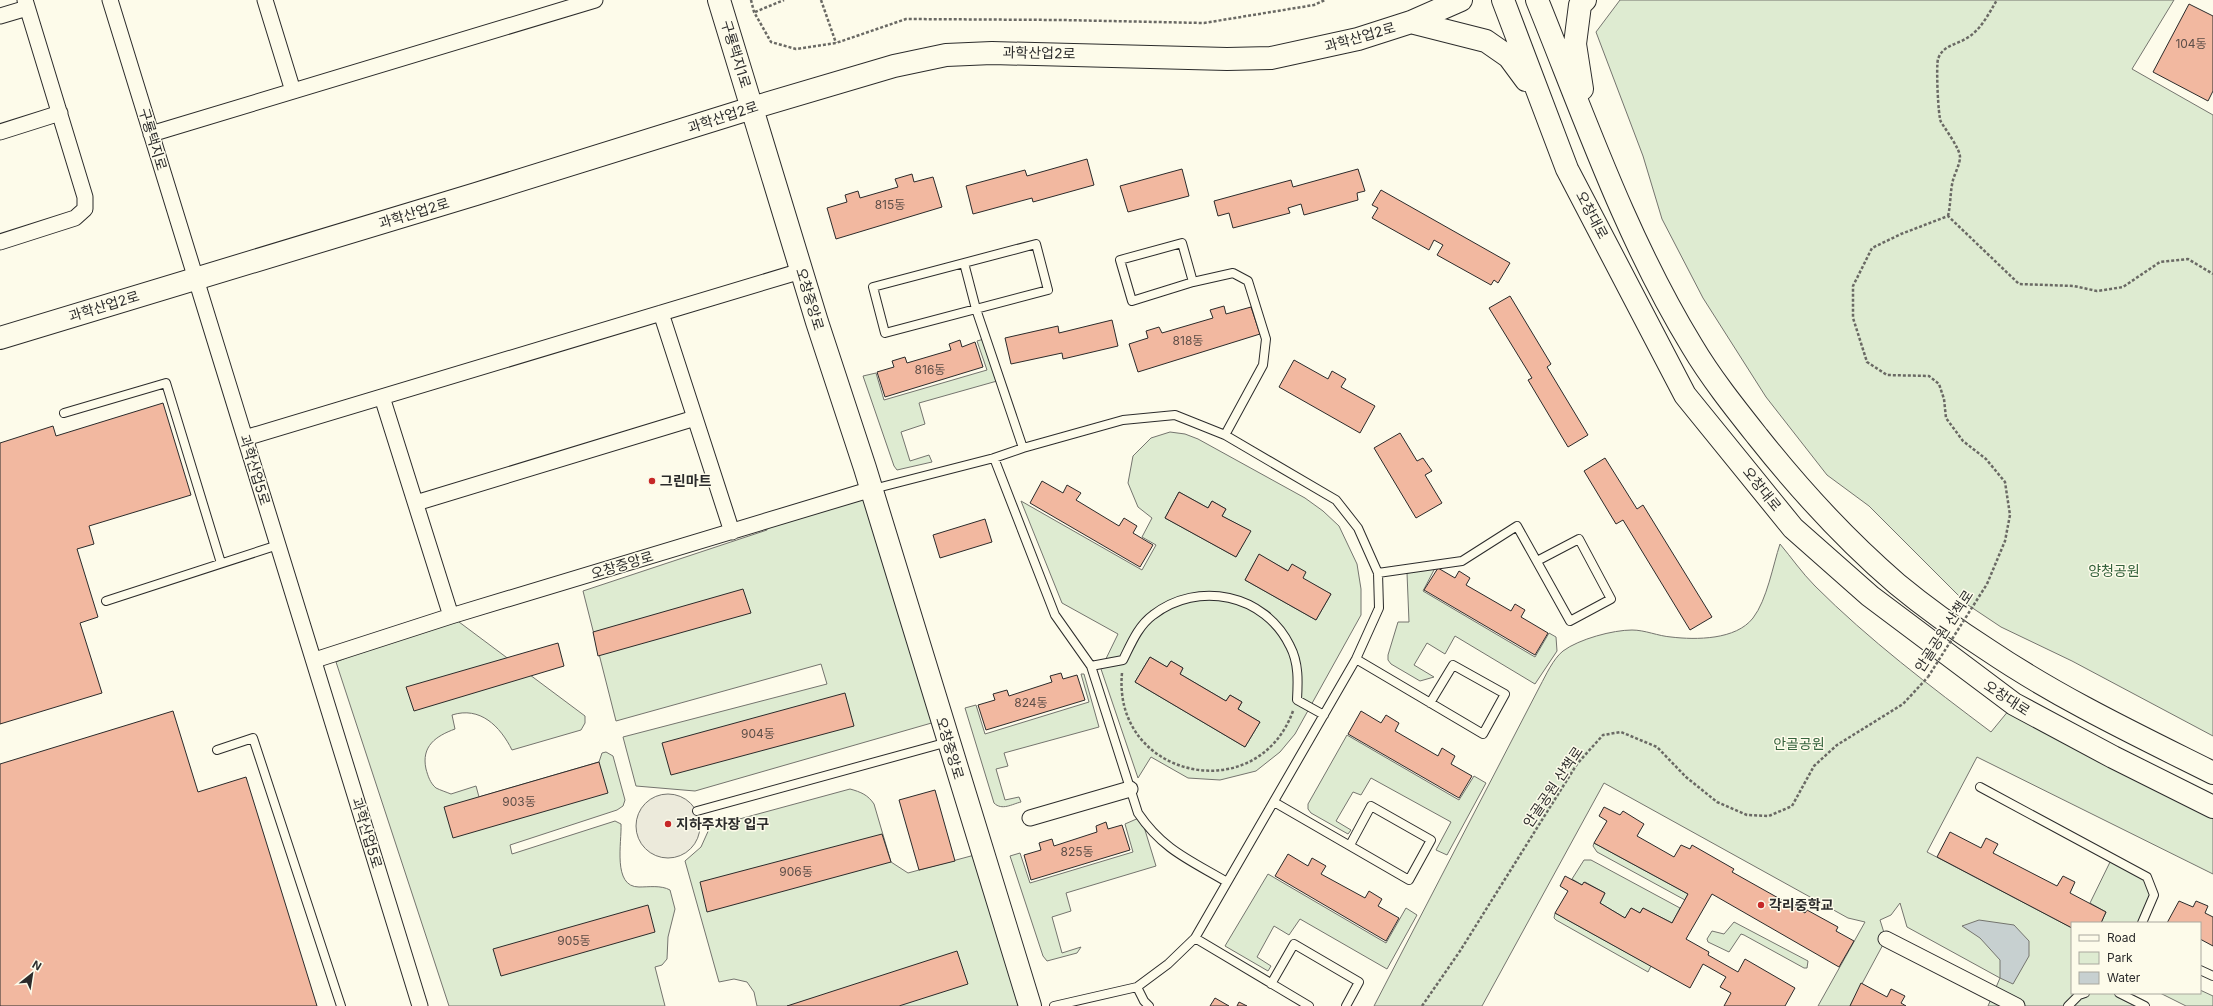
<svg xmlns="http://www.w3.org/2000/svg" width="2213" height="1006" viewBox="0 0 2213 1006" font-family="Inter,'Noto Sans KR',sans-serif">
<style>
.green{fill:#deebd1;stroke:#74746e;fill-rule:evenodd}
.parking{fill:#eceadb;stroke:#74746e}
.water{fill:#c7d0d0;stroke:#74746e}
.building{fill:#f2b8a0;stroke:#2b2b2b}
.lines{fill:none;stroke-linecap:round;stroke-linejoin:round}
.lane-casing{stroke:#2b2b2b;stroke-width:10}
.street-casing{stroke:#2b2b2b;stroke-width:17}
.secondary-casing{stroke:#2b2b2b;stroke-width:24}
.path{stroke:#6a6964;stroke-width:2.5;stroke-dasharray:3 2;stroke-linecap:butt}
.lane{stroke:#fdfbea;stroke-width:8}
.street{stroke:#fdfbea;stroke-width:15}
.secondary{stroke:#fdfbea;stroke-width:22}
.path-bridge{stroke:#6a6964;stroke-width:2.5;stroke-dasharray:3 2;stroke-linecap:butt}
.poi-dot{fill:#c62828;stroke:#fdfbea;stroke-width:1.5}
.labels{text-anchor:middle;stroke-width:3;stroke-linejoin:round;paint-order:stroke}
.number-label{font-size:12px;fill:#5d4e48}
.street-label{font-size:14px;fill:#2b2b2b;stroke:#fdfbea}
.poi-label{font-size:14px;font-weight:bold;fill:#2b2b2b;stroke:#fdfbea;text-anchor:start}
.park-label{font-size:14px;fill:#34623c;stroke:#fdfbea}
</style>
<rect width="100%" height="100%" fill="#fdfbea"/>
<path class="green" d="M1620 0H2174L2132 69 2213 115V736L2072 661 2001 627 1968 605 1869 506 1827 475 1766 397 1703 298 1662 219 1643 156 1596 32Z
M984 339 997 381 919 403 925 424 901 432 910 461 929 455 932 462 897 470 894 466 863 376 876 373 884 400 987 370 977 341Z
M1170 432 1185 434 1198 439 1305 498 1323 511 1339 526 1357 564 1361 589V615L1295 734 1280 752 1256 771 1220 780 1188 778 1151 757 1138 778 1101 669 1118 634 1062 603 1021 501 1142 570 1156 545 1142 537 1152 518 1138 507 1128 483 1133 456 1151 438ZM1179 492 1208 508 1212 501 1226 509 1222 516 1250 531 1236 557 1165 518ZM1259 555 1331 594 1316 620 1245 580ZM1150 657 1167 667 1171 661 1183 668 1180 674 1226 701 1230 695 1242 702 1238 709 1260 722 1245 747 1135 682Z
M872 489 942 720 695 791 636 786 623 737 827 684 821 664 616 721 583 591 767 530 766 522Z
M1780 544C1791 557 1802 573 1815 586 1869 640 1930 686 1991 732L2014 704 2213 807V874L1977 757 1927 852 2072 928V993H2119L2145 1006H1988L2000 978 1907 927 1900 903 1891 915 1880 920 1886 939 1850 1006H1818L1865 922 1848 918 1604 783 1482 1006H1374L1540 686C1546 675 1553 659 1563 651 1579 639 1613 630 1632 630 1645 630 1658 636 1671 637 1696 640 1736 640 1753 618 1767 600 1773 565 1780 544Z
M1435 568 1423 591 1535 657 1549 633 1556 637 1557 651 1535 684 1455 636 1445 654 1427 643 1414 665 1434 677 1420 681 1391 664 1388 660V655L1398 622H1409L1407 573Z
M451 616 585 716V723L581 730 512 750C500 726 480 706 452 715L455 729C436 736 421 746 426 769 428 776 430 783 436 788 440 790 446 792 451 794L476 786 479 797 599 762 602 753 606 752 613 756 625 800 623 806 617 810 510 845 512 854 615 821 621 824C622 842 612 887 639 887 649 887 661 885 670 890L675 909 668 937 667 959 662 965 655 967 665 1006H449L336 662Z
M1081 674H1084L1099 727 1004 753 1008 766 996 769 1005 800 1019 797 1021 802C1012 804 1002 811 994 803L965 708 976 705 985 734 1089 702Z
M1347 735 1459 800 1474 776 1486 783 1447 855 1436 850 1451 822 1371 778 1361 795 1353 792 1336 821 1351 830 1348 834 1311 813 1308 809V804Z
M850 789C861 792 868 795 874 804L891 862 908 873 982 853 1030 1006H757L754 992 747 982 734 979 719 982 685 861 701 847 710 827Z
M1141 817 1156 866 1066 893 1071 911 1052 917 1062 953 1081 947 1077 953 1047 961 1043 956 1010 856 1020 853 1030 883 1133 852 1125 824Z
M1594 843 1688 894 1685 900 1597 852 1593 846Z
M2112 858 2147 877 2154 895 2142 923H2101L2106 912 2090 903Z
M1584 860H1591L1680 908 1672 923 1643 908 1640 913 1631 908 1625 918 1600 903 1605 893 1585 882 1582 885 1572 879Z
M1268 874 1386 943 1406 908 1417 915 1387 969 1300 919 1289 935 1274 926 1257 957 1271 966 1268 971 1225 946Z
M1555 913 1651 966 1648 972 1556 920 1554 918Z
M1734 922 1808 961 1807 968H1804L1744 935 1741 934 1729 952 1708 942 1707 939 1712 931 1724 934Z
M2200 990 2213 996V1006H2186L2160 993H2200Z"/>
<path class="parking" d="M636 826a32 32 0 1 1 64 0a32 32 0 1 1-64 0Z"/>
<path class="water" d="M1979 920 2014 925 2029 941V956L2013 984 2000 978V960L1980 938 1962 926Z"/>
<path class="building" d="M2189 4 2213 16V91L2208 101 2153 72Z
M1087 159 1094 185 1033 202 1032 198 973 214 966 186 1025 170 1027 176Z
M1182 169 1189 196 1128 212 1120 186Z
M1358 169 1365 191 1357 193 1358 200 1304 215 1301 204 1288 208 1290 213 1233 228 1229 213 1218 216 1214 201 1291 180 1293 187Z
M912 174 914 182 933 177 942 207 836 239 827 208 847 202 845 195 858 191 860 198 898 187 895 179Z
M1381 190 1510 263 1498 283 1494 280 1491 285 1437 255 1443 245 1434 240 1429 250 1372 218 1378 208 1372 205Z
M1510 296 1551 364 1547 367 1588 435 1568 447 1528 380 1532 378 1489 308Z
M1224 306 1226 314 1251 307 1260 334 1138 372 1129 344 1148 338 1146 331 1159 327 1162 333 1213 318 1210 310Z
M1112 320 1118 346 1063 359 1062 353 1011 364 1005 338 1058 326 1059 333Z
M960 340 962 347 975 342 983 367 885 397 877 372 894 367 892 361 905 357 907 363 951 350 949 344Z
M1294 360 1328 379 1332 371 1346 379 1341 387 1375 406 1360 433 1279 387Z
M163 403 191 495 89 526 94 544 77 549 98 617 80 623 102 693 0 724V443L53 426 56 436Z
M1400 433 1417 461 1423 458 1432 471 1425 475 1442 503 1416 518 1374 448Z
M1605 458 1637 509 1643 505 1712 617 1690 630 1623 520 1616 524 1584 471Z
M1042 481 1063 493 1067 485 1081 493 1076 500 1119 526 1124 518 1137 526 1133 533 1153 545 1140 567 1030 503Z
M1179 492 1208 508 1212 501 1226 509 1222 516 1251 531 1236 557 1165 518Z
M985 519 992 542 940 558 933 535Z
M1259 554 1288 571 1292 564 1306 572 1303 578 1331 594 1316 620 1245 580Z
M1438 568 1455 578 1459 571 1470 578 1466 585 1511 611 1515 604 1525 610 1521 617 1548 633 1535 655 1424 590Z
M743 589 751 613 598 656 593 632Z
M558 643 564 666 414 711 406 687Z
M1150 657 1167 667 1171 661 1183 668 1180 674 1226 701 1230 695 1242 702 1238 709 1260 722 1245 747 1135 682Z
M1061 673 1063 679 1077 675 1085 700 986 730 978 705 995 700 993 694 1007 690 1009 696 1052 682 1050 676Z
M845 693 854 726 671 775 662 743Z
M173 711 198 792 246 777 317 1006H0V764Z
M1361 711 1381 723 1386 715 1399 723 1395 731 1438 756 1442 748 1455 756 1451 764 1472 776 1459 798 1348 734Z
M599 762 608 793 453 838 444 807Z
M935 790 955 861 919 870 899 800Z
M1604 807 1620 815 1623 811 1644 824 1637 836 1674 857 1681 845 1690 849 1692 845 1734 869 1732 872 1805 913 1807 910 1838 927 1836 931 1854 941 1839 967 1712 894 1686 939 1709 952 1708 955 1738 972 1745 959 1795 988 1785 1006H1724L1731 993 1720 987 1726 977 1703 964 1690 988 1555 913 1568 891 1560 886 1565 876 1582 885 1584 882 1605 893 1600 903 1625 918 1631 908 1640 913 1643 908 1672 923 1688 894 1594 843 1607 821 1599 816Z
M1106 822 1108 829 1122 825 1130 850 1031 880 1024 855 1041 850 1039 843 1052 839 1054 846 1097 832 1096 826Z
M1950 832 1981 848 1986 838 1998 844 1993 853 2057 886 2063 876 2075 882 2070 893 2106 912 2101 923H2072V928L1937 857Z
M882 834 891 862 707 912 700 882Z
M1288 854 1308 866 1312 858 1326 866 1321 874 1365 898 1369 891 1382 899 1378 906 1399 918 1386 941 1275 876Z
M2179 901 2193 907 2196 901 2208 906 2205 913 2213 917V946L2200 939V923H2167Z
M648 905 655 932 501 976 493 949Z
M957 951 968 984 899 1006H787Z
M1861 983 1887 997 1891 989 1905 996 1901 1003 1906 1006H1850Z
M1215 998 1229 1006H1210Z
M1239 1002 1247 1006H1237Z"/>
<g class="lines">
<g class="lane-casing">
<path id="lane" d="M1036 244 1048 290 885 333 873 287Z
M964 263 976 309 1023 448
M1193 282 1182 243 1120 260 1132 301 1193 282 1233 273 1248 281 1266 339 1263 365 1225 435
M64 413 166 383 221 563
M994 458 1055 615 1091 666 1138 813C1163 850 1190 860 1227 882
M873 489 994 458 1023 448 1123 420 1175 415 1225 435 1336 500 1358 528 1378 573 1379 608 1356 659 1195 938 1168 964 1137 987 1054 1006
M1378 573 1462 561 1517 526 1570 621 1611 599 1579 539 1537 561
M106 601 278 545
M1356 659 1483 734 1505 694 1453 665 1430 703
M1091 666 1123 660C1131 644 1138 626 1153 615 1198 580 1265 594 1290 646 1299 663 1298 682 1297 700L1324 715
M217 750 253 738 341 1006
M1980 787 2147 877 2154 895 2142 923
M1274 802 1409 880 1431 840 1371 806 1350 845
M697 811 948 742
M1195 938 1309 1006
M2200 970 2213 976
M1271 984 1294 944 1359 982 1346 1006
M1137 987 1144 1001 1149 1006
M2119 993 2145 1006
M2068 1006 2079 995 2085 993"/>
</g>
<g class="street-casing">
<path id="street" d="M110 0 420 1006
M265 0 293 91
M0 16 27 8
M0 132 60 113
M151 134 595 0
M0 242 75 218 85 209V197L25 0
M661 313 732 532
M382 397 451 616
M245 438 801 271
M416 503 695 418
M315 660 451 616 872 489
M1030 818 1130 789
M1886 939 2017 1006"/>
</g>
<g class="secondary-casing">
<path id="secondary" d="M719 0 817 322 865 468 1030 1006
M1503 0 1567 169 1685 395 1793 528 1870 596 2014 704 2113 757 2213 807
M1537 0C1584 116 1626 238 1692 346 1711 378 1735 408 1758 437 1800 490 1846 540 1897 584 1926 608 1957 630 1988 650 2059 698 2137 735 2213 773
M1411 22 1486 41 1509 57 1526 80
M1582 89 1575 44 1580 5 1585 0
M0 338 476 194 752 108 894 66 946 55 992 53 1227 59 1271 58 1358 39 1411 22 1461 0"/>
</g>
<path class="path" d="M751 0 754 12 771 42 796 49 836 43 906 19 1062 20 1204 23 1314 5 1325 0
M821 0 836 43
M755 12 784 0
M1948 216C1951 203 1950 192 1953 180 1955 173 1960 164 1960 157 1960 149 1946 130 1941 122 1938 117 1936 66 1938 59 1943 45 1956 45 1967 38 1981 30 1989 13 1997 0
M1987 584 2005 541 2010 515 2005 482 1986 459 1963 441 1946 418 1944 399 1939 384 1929 376 1887 375 1867 362 1853 318V286L1872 248 1901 234 1948 216 2019 284 2074 286 2097 291 2123 287 2160 262 2188 259 2213 274
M1122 673C1112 778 1257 810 1293 711
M1422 1006 1460 951 1577 764 1603 735 1621 732 1657 747 1686 777 1717 802 1747 815 1769 816 1792 806 1814 766 1837 745 1903 704 1928 677"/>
<use href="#lane" class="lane"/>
<use href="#street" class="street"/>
<use href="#secondary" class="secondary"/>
<path class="path-bridge" d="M1928 677 1987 584"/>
</g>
<g class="poi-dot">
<circle cx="652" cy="481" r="4"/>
<circle cx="668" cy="824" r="4"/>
<circle cx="1761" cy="905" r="4"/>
</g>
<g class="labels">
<g class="number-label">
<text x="2191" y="48">104동</text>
<text x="890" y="209">815동</text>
<text x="1188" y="345">818동</text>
<text x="930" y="374">816동</text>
<text x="1031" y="707">824동</text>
<text x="758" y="738">904동</text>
<text x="519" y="806">903동</text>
<text x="1077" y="856">825동</text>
<text x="796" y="876">906동</text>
<text x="574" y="945">905동</text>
</g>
<g class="street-label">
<text transform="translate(1360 37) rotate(-16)" y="5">과학산업2로</text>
<text transform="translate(1039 53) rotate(1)" y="5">과학산업2로</text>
<text transform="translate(736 54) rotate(73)" y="5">구룡택지1로</text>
<text transform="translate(723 117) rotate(-18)" y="5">과학산업2로</text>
<text transform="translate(153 139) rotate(73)" y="5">구룡택지로</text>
<text transform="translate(414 213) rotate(-17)" y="5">과학산업2로</text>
<text transform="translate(1592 215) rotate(62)" y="5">오창대로</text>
<text transform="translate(810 299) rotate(73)" y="5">오창중앙로</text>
<text transform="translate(104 306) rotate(-17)" y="5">과학산업2로</text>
<text transform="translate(255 470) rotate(73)" y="5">과학산업5로</text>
<text transform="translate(1762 489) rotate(51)" y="5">오창대로</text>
<text transform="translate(622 565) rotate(-17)" y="5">오창중앙로</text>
<text transform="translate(1944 631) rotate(-57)" y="5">안골공원 산책로</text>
<text transform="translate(2007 698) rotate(33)" y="5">오창대로</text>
<text transform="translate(950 748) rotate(73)" y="5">오창중앙로</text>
<text transform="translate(1553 787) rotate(-56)" y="5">안골공원 산책로</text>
<text transform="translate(367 833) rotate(73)" y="5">과학산업5로</text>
</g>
<g class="poi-label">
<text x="660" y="486">그린마트</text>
<text x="676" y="829">지하주차장 입구</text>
<text x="1769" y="910">각리중학교</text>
</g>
<g class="park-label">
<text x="2114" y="576">양청공원</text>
<text x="1799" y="749">안골공원</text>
</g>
</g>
<rect x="2071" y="922" width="130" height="72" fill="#fdfbea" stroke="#a9a89e"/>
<rect x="2079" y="935" width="20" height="6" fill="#fdfbea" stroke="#a9a89e"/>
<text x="2107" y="942" font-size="12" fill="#2b2b2b">Road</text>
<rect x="2079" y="952" width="20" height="12" fill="#deebd1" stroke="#a9a89e"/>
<text x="2107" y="962" font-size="12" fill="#2b2b2b">Park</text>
<rect x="2079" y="972" width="20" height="12" fill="#c7d0d0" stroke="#a9a89e"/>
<text x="2107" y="982" font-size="12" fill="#2b2b2b">Water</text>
<g transform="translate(32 974) rotate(30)" stroke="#fdfbea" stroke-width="3" paint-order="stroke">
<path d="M0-3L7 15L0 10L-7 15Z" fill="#2b2b2b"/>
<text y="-6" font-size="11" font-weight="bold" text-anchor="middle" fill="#2b2b2b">N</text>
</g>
</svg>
